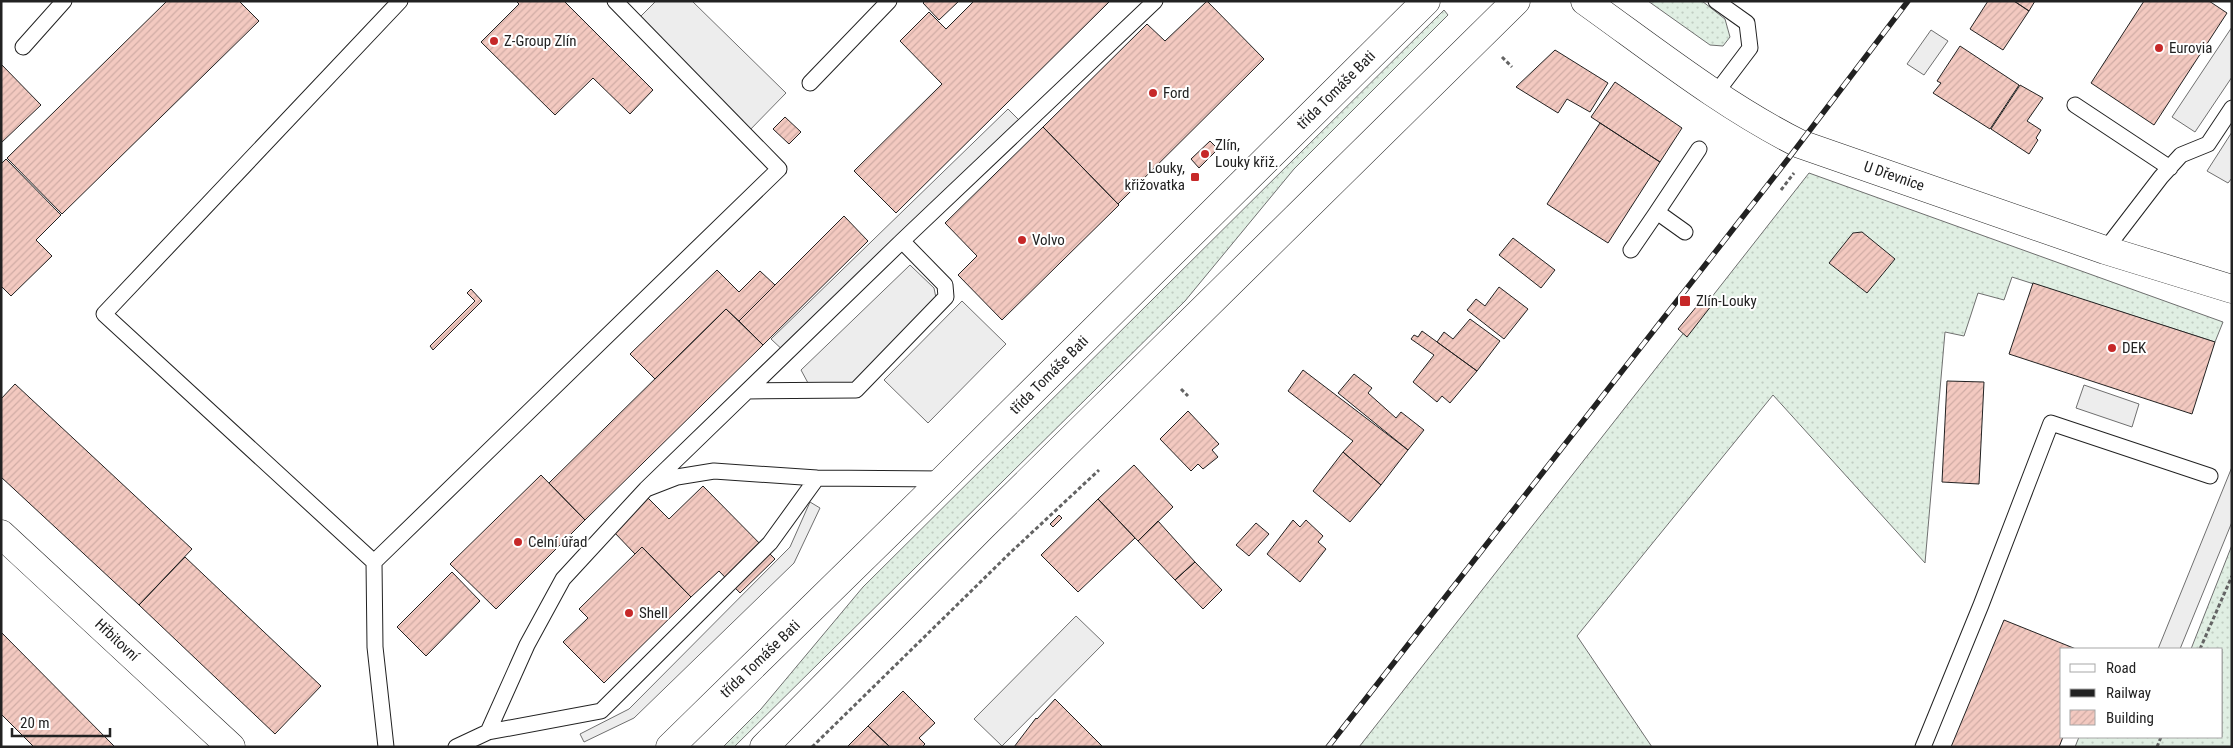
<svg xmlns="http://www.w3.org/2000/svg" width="2233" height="748" viewBox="0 0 2233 748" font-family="'Roboto Condensed',sans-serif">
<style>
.grass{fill:url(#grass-dots);stroke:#6f6f6f}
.parking{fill:#ededed;stroke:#6f6f6f}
.building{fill:url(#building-hatch);stroke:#222}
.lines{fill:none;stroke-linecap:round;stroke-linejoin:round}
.service-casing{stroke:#222;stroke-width:17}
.minor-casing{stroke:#222;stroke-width:29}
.primary-casing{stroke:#222;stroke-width:29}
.path{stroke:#646464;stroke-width:3;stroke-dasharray:4 2.5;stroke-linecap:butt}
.service{stroke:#fff;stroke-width:15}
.minor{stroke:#fff;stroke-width:28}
.primary{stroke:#fff;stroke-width:28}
.rail-casing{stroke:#222;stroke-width:5.5}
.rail{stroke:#fff;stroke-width:4;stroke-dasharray:11;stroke-linecap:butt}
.poi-dot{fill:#c62828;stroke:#fff;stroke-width:2}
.labels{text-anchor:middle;stroke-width:4;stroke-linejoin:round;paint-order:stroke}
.poi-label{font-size:15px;fill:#222;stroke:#fff;text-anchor:start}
.street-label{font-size:15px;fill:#222;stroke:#fff}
</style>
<defs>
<pattern id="grass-dots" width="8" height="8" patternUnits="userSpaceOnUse" patternTransform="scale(1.25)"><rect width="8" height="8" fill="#e0efe3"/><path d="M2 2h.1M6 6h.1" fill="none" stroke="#c0cdc2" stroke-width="1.8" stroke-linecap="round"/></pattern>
<pattern id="building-hatch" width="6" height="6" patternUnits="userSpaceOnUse" patternTransform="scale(1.25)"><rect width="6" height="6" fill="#f3c9c0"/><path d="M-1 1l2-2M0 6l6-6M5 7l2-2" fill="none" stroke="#d0aca5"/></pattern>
</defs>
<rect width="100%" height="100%" fill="#fff"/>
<path class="grass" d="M1648 1H1702L1725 19 1730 37 1723 46 1710 45Z
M1444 10 1448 15 1294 169 1185 301 734 747H723L761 709 863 587Z
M1809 173 2223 322 2215 342 2012 277 2004 300 1978 293 1964 336 1945 332 1925 563 1773 395 1577 636 1652 747H1359Z
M2232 545V747H2075L2079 737H2222V649H2191Z"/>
<path class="parking" d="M656 1H692L786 93 746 134 633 24Z
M2232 27V77L2195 132 2172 117Z
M1931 30 1948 41 1924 75 1907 64Z
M1008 109 1024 125 787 354 771 339Z
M2232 132V178L2228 183 2207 171Z
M910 265 934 288 936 298 851 384 808 383 801 370Z
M962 301 1006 344 928 423 884 380Z
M2084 385 2139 404 2132 427 2076 408Z
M2232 467V522L2180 649H2158Z
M810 502 820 508 794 563 634 718 584 742 580 734 629 709 790 547Z
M1076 616 1104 643 1002 746 974 719Z"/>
<path class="building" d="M167 1H239L259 21 62 214 7 158Z
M516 1H564L653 90 630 114 593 78 555 115 481 42 519 4Z
M925 1H959L939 20 923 3Z
M974 1H1110L896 213 854 171 942 84 900 41 929 12 946 29Z
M1207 1 1264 59 1118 204 1043 127 1147 24 1165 41Z
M1988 1H2014L2029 11 2003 50 1970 29Z
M2014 1H2035L2029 11Z
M2144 1H2209L2227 13 2154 125 2091 83Z
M1960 46 2019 85 1990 129 1933 93 1941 83 1937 81Z
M1555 50 1608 83 1590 112 1567 99 1558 113 1516 87Z
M1 64 41 105 1 143Z
M1615 82 1682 128 1660 162 1591 117Z
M2020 85 2043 98 2027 121 2041 130 2036 138 2038 140 2029 154 1991 129Z
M785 117 801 132 789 144 773 129Z
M1600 123 1660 162 1608 243 1547 204Z
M1043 127 1119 205 1002 320 958 275 977 256 945 223Z
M1210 141 1218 149 1199 168 1191 159Z
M6 159 61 215 36 240 52 256 11 296 1 286V164Z
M844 216 868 241 763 345 739 321Z
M1862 232 1895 259 1867 293 1829 263 1853 233Z
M1513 238 1555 270 1541 288 1499 255Z
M717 270 739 292 760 271 775 285 739 321 726 309 655 379 630 354Z
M2033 283 2215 342 2192 414 2009 354Z
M1499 287 1528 309 1504 339 1467 310 1476 299 1485 306Z
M471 289 482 301 433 350 430 346 475 301 467 293Z
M1706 295 1715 301 1687 337 1678 329Z
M726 309 763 345 585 520 549 483Z
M1470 319 1500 341 1477 371 1437 342 1444 332 1453 339Z
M1422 331 1477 371 1450 403 1442 396 1437 402 1413 382 1434 355 1411 339 1414 335 1418 337Z
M1303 370 1408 450 1381 485 1343 452 1353 441 1288 391Z
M1354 374 1372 388 1368 393 1396 418 1401 412 1424 430 1408 450 1338 393Z
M1947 381 1984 382 1979 484 1942 482Z
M15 384 192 549 139 605 1 477V399Z
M1188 411 1219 444 1212 450 1218 457 1203 469 1198 464 1191 471 1160 439Z
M1343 452 1381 485 1350 522 1313 491Z
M1134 465 1173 507 1138 541 1098 499Z
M541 475 585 520 496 609 450 564Z
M703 486 775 559 740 593 719 571 691 597 642 547 635 554 613 531 647 497 669 519Z
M1098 499 1135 538 1078 592 1041 555Z
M1059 515 1062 518 1053 527 1050 524Z
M1293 520 1300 527 1306 520 1323 536 1318 542 1326 549 1300 582 1267 554Z
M1158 521 1195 562 1175 580 1138 541Z
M1256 523 1269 534 1249 556 1236 545Z
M642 547 691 597 604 683 563 642 588 618 579 609Z
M185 557 321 686 275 734 139 605Z
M1195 562 1222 590 1203 609 1175 580Z
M452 572 480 601 426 656 397 627Z
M2004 620 2076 649H2062L2063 737 2059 747H1951Z
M1 632 115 747H34L1 714Z
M903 691 935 723 919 738 925 744 922 747H890L868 726Z
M1055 699 1103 747H1014L1036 718 1037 719Z
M868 726 890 747H847Z"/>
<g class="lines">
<g class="service-casing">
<path id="service" d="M23 47 64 1
M810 83 889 1
M1716 93 1750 48 1747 23 1716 1
M2075 105 2170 168
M1685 232 1657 212 1699 149
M1631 250 1657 212
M2105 250 2161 177 2181 155 2208 144 2232 108
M747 391 856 390 946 297 945 285 902 241
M646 489 902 241 1155 1
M374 562 779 169 615 1
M488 732 601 711 770 543 817 478
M386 747 375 647 374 562 104 314 400 1
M456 747 488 732 527 645 563 579 646 489 677 477 714 471 817 478 944 479
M1923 747 1981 605 2051 423 2210 476"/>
</g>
<g class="minor-casing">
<path id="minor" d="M1585 1C1655 51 1724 106 1800 144L2105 250 2232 289
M1 534 231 747"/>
</g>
<g class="primary-casing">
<path id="primary" d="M670 747 944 479 1426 1
M764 747 983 526 1516 1"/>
</g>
<path class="path" d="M1502 57 1512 67
M1781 190 1794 173
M1181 389 1188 396
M2200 649 2232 576
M812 747 1010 553 1099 470
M2157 747 2161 737"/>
<use href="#service" class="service"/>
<use href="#minor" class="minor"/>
<use href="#primary" class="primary"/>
<g class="rail-casing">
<path id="rail" d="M1328 747 1788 159 1908 1"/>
</g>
<use href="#rail" class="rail"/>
</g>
<g class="poi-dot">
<circle cx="494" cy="41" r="5"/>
<circle cx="2159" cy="48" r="5"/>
<circle cx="1153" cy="93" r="5"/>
<circle cx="1205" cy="154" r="5"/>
<rect x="1190" y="172" width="10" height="10" rx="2.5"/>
<circle cx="1022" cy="240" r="5"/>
<rect x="1679" y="295" width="12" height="12" rx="2.5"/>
<circle cx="2112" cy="348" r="5"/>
<circle cx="518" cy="542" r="5"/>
<circle cx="629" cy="613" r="5"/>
</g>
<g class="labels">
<g class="poi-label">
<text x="504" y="46">Z-Group Zlín</text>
<text x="2169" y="53">Eurovia</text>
<text x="1163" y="98">Ford</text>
<text x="1215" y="150">Zlín,<tspan x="1215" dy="17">Louky křiž.</tspan></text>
<text x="1185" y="173" text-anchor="end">Louky,<tspan x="1185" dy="17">křižovatka</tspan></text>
<text x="1032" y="245">Volvo</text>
<text x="1696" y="306">Zlín-Louky</text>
<text x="2122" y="353">DEK</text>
<text x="528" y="547">Celní úřad</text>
<text x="639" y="618">Shell</text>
</g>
<g class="street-label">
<text transform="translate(1336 90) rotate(-45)" y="5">třída Tomáše Bati</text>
<text transform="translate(1894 176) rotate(19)" y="5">U Dřevnice</text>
<text transform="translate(1049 375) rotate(-45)" y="5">třída Tomáše Bati</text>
<text transform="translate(117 640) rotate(43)" y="5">Hřbitovní</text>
<text transform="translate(760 659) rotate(-44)" y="5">třída Tomáše Bati</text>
</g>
</g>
<rect width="2233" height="748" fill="none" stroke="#222222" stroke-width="5"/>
<rect x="2060" y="648" width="162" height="90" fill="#ffffff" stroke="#a7a7a7"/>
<rect x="2070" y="664" width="25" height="8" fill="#ffffff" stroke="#a7a7a7"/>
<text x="2106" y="673" font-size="15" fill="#222222">Road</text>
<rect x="2070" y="689" width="25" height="8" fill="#222222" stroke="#a7a7a7"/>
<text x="2106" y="698" font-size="15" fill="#222222">Railway</text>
<rect x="2070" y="710" width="25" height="15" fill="url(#building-hatch)" stroke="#a7a7a7"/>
<text x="2106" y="723" font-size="15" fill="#222222">Building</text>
<path d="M12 728v8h98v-8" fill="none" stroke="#222222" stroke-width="2.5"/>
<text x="20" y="728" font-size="15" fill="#222222" stroke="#ffffff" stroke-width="4" paint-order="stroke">20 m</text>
</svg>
